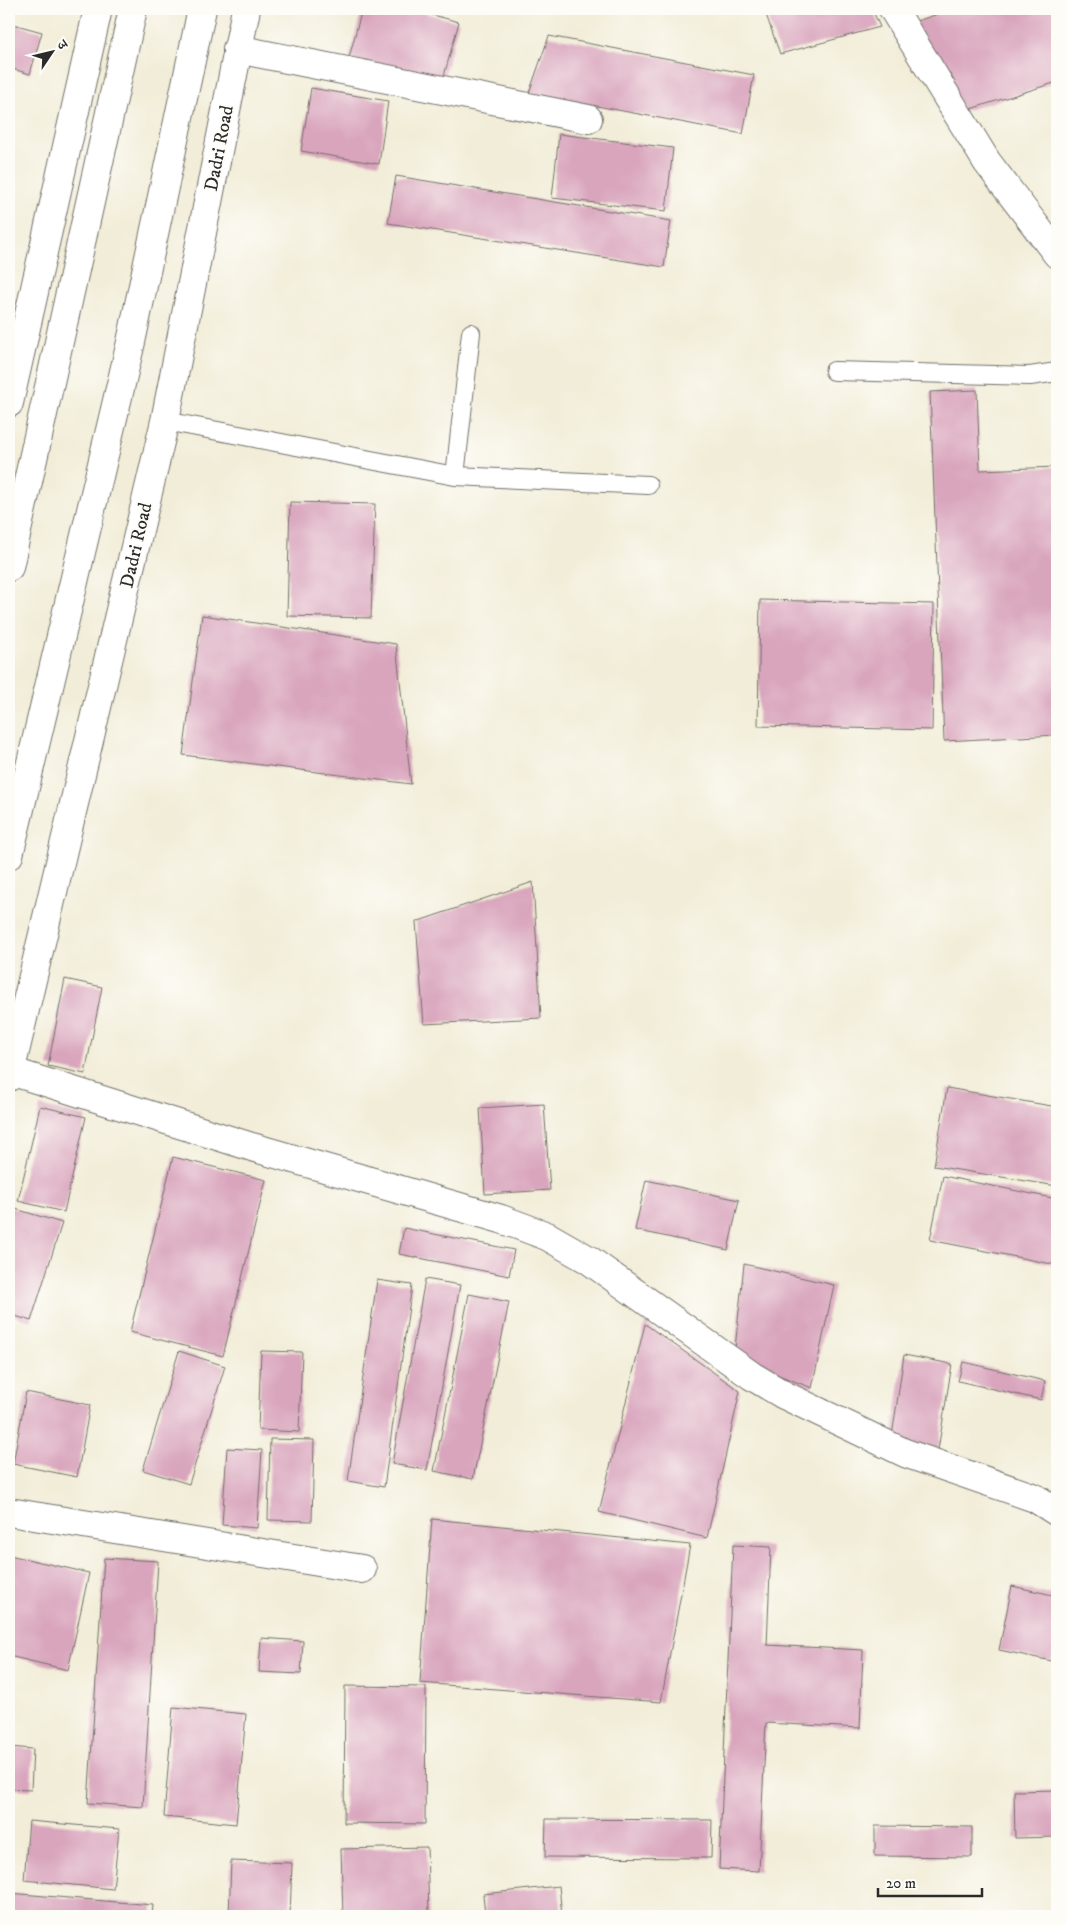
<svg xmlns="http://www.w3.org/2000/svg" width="1066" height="1925" viewBox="0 0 1066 1925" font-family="'IM FELL DW Pica','Noto Serif Devanagari',serif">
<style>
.building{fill:#d9a5bd}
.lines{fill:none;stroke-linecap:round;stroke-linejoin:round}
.service-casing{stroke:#716f68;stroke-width:20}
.minor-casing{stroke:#716f68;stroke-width:30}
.tertiary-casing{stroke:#716f68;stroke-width:30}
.secondary-casing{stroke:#716f68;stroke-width:30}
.service{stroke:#fff;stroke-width:18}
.minor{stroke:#fff;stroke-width:28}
.tertiary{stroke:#fff;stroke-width:28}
.secondary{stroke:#fff;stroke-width:28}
.labels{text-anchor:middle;stroke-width:4;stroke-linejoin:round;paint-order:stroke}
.street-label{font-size:19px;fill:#2b2b2b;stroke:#fdfcf7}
</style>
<rect width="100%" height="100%" fill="#fdfcf7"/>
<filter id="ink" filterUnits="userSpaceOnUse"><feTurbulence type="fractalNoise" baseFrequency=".02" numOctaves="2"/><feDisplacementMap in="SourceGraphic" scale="10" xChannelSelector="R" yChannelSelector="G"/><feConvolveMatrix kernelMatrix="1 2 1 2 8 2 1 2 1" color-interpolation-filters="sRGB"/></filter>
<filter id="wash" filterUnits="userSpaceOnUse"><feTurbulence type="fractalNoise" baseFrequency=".0096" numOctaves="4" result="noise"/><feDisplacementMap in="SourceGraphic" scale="20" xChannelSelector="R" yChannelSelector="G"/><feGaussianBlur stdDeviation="1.12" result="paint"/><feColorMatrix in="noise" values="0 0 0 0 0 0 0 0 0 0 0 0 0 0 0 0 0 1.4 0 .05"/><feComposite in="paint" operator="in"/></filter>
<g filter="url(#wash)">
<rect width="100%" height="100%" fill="#f2edd8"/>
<g id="blocks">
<path class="building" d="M362 9H410L459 22 442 83 349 58Z
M764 9H872L880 27 780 54Z
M953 9H1057V82L964 111 911 23Z
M9 23 42 32 30 74 9 68Z
M549 36 754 75 743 134 529 93Z
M311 88 388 101 379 164 301 151Z
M559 134 673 148 666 211 552 198Z
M396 176 671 221 664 267 388 223Z
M977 390 980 470 1057 467V735L944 741 930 392Z
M290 502 375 504 371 618 287 616Z
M760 600 934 604 932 730 758 726Z
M202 615 396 644 411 784 183 755Z
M533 882 541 1018 424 1024 416 922Z
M65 979 102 987 85 1074 48 1066Z
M947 1088 1057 1107V1186L934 1166Z
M544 1104 550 1190 485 1194 480 1108Z
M40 1106 86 1117 64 1212 18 1201Z
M173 1157 266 1180 223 1356 130 1332Z
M943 1176 1057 1199V1265L930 1240Z
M646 1180 739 1200 728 1250 635 1230Z
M9 1207 62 1223 31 1321 9 1314Z
M404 1228 514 1250 509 1276 399 1254Z
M744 1264 834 1285 812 1388 734 1358Z
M425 1279 460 1285 427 1470 392 1464Z
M377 1280 412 1285 384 1487 348 1481Z
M469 1294 509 1302 473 1479 434 1471Z
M645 1324 740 1391 707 1538 599 1512Z
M179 1351 225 1366 189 1484 143 1470Z
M261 1351 302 1352 299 1432 258 1430Z
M904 1355 952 1364 938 1450 891 1443Z
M963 1362 1045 1381 1041 1400 958 1381Z
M26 1392 90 1405 77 1477 13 1464Z
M270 1439 314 1440 312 1521 268 1520Z
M227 1448 262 1450 257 1528 222 1525Z
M432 1519 690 1545 661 1702 420 1683Z
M733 1545 771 1547 767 1645 863 1650 860 1728 766 1723 759 1871 719 1869Z
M9 1555 89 1573 68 1670 9 1656Z
M104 1558 158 1561 143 1807 88 1803Z
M1012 1586 1057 1596V1634L1052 1661 999 1650Z
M261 1638 303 1641 301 1674 259 1672Z
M345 1686 426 1687 425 1824 344 1823Z
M173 1707 246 1714 236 1824 164 1817Z
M9 1747 33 1749 31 1790 9 1789Z
M1057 1790V1837L1015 1838 1014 1791Z
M546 1819 712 1820 711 1858 545 1857Z
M29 1821 119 1829 113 1889 24 1880Z
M875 1826 972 1827V1857L875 1856Z
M427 1847 429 1916H343L341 1849Z
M231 1861 292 1863 290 1916H229Z
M559 1886 562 1916H485L483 1894Z
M9 1893 153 1905 152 1916H9Z"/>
</g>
</g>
<g filter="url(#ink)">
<use href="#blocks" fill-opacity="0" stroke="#716f68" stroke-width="1"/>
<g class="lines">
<g class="service-casing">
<path id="service" d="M834 371 1030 376 1057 372
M165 421 455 476 648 485
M455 476 471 333"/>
</g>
<g class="minor-casing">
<path id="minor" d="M893 9 987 162 1057 254
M237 49 588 119
M10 1071 252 1147 501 1219 547 1236 589 1260 752 1376 784 1395 905 1453 1035 1498 1057 1512
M9 1512 362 1569"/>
</g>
<g class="tertiary-casing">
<path id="tertiary" d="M9 403 98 9
M9 1077 165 421 246 9"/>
</g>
<g class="secondary-casing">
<path id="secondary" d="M9 567 133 9
M9 855 131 342 202 9"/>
</g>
<use href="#service" class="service"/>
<use href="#minor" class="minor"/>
<use href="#tertiary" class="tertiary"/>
<use href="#secondary" class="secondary"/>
</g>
</g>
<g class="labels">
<g class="street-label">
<text transform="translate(218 148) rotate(-79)" y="7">Dadri Road</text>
<text transform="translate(135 545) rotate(-77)" y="7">Dadri Road</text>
</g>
</g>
<rect width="1066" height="1925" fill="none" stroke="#fdfcf7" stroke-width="30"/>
<g transform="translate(52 52) rotate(55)" stroke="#fdfcf7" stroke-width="4" paint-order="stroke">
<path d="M0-4L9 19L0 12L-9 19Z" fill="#2b2b2b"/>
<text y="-8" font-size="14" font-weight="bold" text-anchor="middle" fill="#2b2b2b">उ</text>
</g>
<path d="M878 1888v8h104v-8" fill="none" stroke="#2b2b2b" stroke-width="2.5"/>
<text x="886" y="1888" font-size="15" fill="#2b2b2b" stroke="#fdfcf7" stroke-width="4" paint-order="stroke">20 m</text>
</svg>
